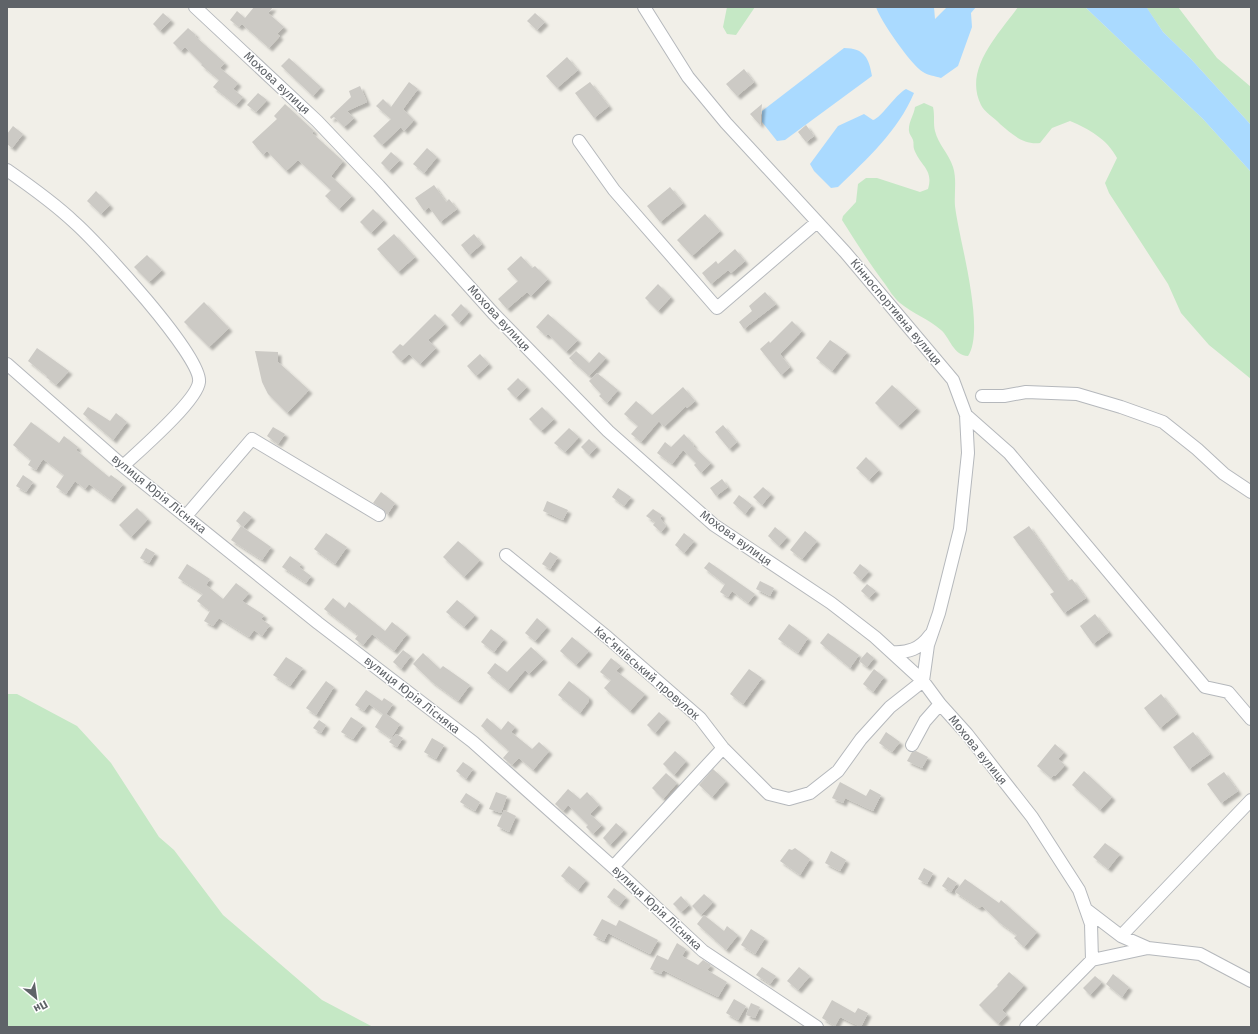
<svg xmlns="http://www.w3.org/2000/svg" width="1258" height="1034" viewBox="0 0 1258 1034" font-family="'Fira Sans',sans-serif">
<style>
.green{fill:#c5e8c5}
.water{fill:#aadaff}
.building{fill:#cccac5;filter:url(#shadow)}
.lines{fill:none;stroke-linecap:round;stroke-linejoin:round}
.minor-casing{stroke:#b5b8bc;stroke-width:14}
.minor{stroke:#fff;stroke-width:12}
.labels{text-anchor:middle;stroke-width:3;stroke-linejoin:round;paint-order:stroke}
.street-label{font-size:12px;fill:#5f6368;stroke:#fff}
</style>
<defs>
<filter id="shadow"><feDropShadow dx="3.5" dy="3.5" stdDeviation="1" flood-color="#0004"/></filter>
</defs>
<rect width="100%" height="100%" fill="#f1efe8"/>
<path class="green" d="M727 7H755L736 35 727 34 723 27Z
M1018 7H1085L1203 119 1251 172V379L1209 345 1181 313 1168 284 1109 193 1105 183 1117 158C1107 139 1089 129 1070 121L1052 128 1040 143C1023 145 1012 134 1000 124 995 118 984 112 981 105 963 69 999 34 1018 7Z
M1146 7H1178L1217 58 1251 87V125L1191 59 1163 32Z
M924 103 933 107C935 116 933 124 935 131 938 144 949 154 953 167 957 179 954 194 955 206 959 240 986 329 968 356 953 355 950 338 941 330 929 319 913 314 900 303 894 298 889 290 885 284 869 263 856 242 842 220L843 216 856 202 858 184 866 178H877L920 192 928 189C934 169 920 166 914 149 913 146 914 143 913 140 912 137 909 134 909 131 908 123 914 115 915 107Z
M7 694H17L77 726 111 763 159 837 174 850 223 915 322 1000 373 1027H7Z"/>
<path class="water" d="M876 7H934L935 19 947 7H976L971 13 972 27 958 66 941 78C935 76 927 75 923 72 911 65 880 20 876 7Z
M1085 7 1147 8 1163 32 1191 59 1251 125V172L1203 119Z
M844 48C865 48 869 59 872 76L785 140 777 141 762 122V111Z
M906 89 914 93C898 131 867 159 838 187L831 188 814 171 810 164 838 126 864 114 873 120C881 118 895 95 906 89Z"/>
<path class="building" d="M254 7H273L268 13 284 27 277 34 280 36 269 48 242 24 239 27 230 20 237 11 245 18Z
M163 13 171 20 160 31 153 24Z
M535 13 545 22 537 30 527 21Z
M188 28 196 35 195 36 225 63 220 68 238 83 233 89 243 97 236 105 213 87 219 80 201 65 202 64 185 47 181 51 173 43Z
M567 57 578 70 557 88 546 76Z
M289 58 321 87 313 96 281 66Z
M744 69 754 82 737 96 726 84Z
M409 82 418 89 403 109 414 120 404 131 401 127 382 145 373 136 391 119 376 106 383 99 391 107Z
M590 82 609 106 594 118 575 93Z
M360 86 367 102 347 111 354 118 344 127 334 117 331 119 330 117 351 97 349 91Z
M258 93 267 100 256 112 247 105Z
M285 104 314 131 312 133 343 161 331 176 352 196 339 209 325 196 331 190 298 160 286 171 267 151 263 155 252 142 277 119 274 116Z
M762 104 760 125 750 114Z
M806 125 814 136 806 142 798 132Z
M13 126 23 134 12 148 7 144V134Z
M427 148 437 157 424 173 413 164Z
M391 152 400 160 389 171 381 163Z
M434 185 446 202 449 199 457 209 440 222 429 207 424 211 415 198Z
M670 187 683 203 660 222 647 206Z
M96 191 110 205 101 214 87 201Z
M373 209 384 220 371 233 360 222Z
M705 214 720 231 692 256 677 240Z
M394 234 415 257 398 272 377 249Z
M474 234 482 244 469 255 461 245Z
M735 249 745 261 731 273 728 270 711 284 702 273 716 261 718 264Z
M147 255 162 270 149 282 134 267Z
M521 256 532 268 535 266 548 279 531 296 527 292 507 309 498 299 518 281 507 269Z
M658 284 671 297 658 311 645 298Z
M765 292 776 304 744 329 739 322 752 311 749 306Z
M204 302 229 328 209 347 184 322Z
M461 304 469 312 459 323 451 315Z
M435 314 445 324 428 340 436 348 420 364 409 354 401 361 392 352 400 344 403 346Z
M548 314 578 340 566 352 548 334 546 336 536 327Z
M792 321 802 331 780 354 790 367 781 375 760 349 769 341 770 343Z
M830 340 847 352 832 371 816 358Z
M37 348 69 371 56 385 46 377 47 376 28 361Z
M255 351 278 352V362L309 390 287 413 268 394 262 382Z
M576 351 589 363 599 352 606 358 589 376 569 358Z
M480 354 489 364 476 376 467 366Z
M597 373 618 390 607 403 599 396 601 394 589 381Z
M518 378 527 387 516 398 507 389Z
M892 385 917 408 898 426 875 403Z
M683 387 695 401 687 408 686 406 664 427 659 421 641 442 631 434 638 426 624 414 636 401 652 415Z
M88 407 110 421 116 413 127 422 113 440 83 414Z
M542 407 554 419 541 431 529 419Z
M31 422 59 443 64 436 78 447 76 450 109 477 111 475 123 484 111 500 89 484 85 489 75 481 66 494 56 487 64 475 43 459 36 470 28 465 31 460 13 445Z
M723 425 737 442 729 449 715 432Z
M273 427 285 434 278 444 267 436Z
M569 428 579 437 565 452 554 443Z
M684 434 694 445 693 446 711 463 701 473 694 465 696 463 683 450 672 464 657 453 665 442 671 447Z
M589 439 597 447 589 455 581 447Z
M866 457 879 470 869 480 856 468Z
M23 475 33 482 26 492 16 486Z
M722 479 728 487 716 496 710 488Z
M763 487 771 494 762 505 753 497Z
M618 488 631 497 624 506 612 497Z
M381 492 395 503 387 515 383 509 373 503Z
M739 495 752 505 745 514 733 503Z
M547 501 568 510 563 520 543 511Z
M137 508 148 519 131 537 119 525Z
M653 509 662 515 660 518 666 526 661 532 653 525 657 520 655 522 646 516Z
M244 511 252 517 243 527 236 521Z
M241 526 271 547 262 560 231 540Z
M1029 526 1068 581 1072 579 1086 598 1064 613 1050 594 1054 592 1013 537Z
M775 527 787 537 779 546 768 536Z
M805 531 817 541 802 559 790 550Z
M326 533 347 547 335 564 314 549Z
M684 533 694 541 684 553 675 545Z
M458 541 480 560 464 577 443 557Z
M146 548 155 553 149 563 140 558Z
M550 552 558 557 550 569 542 564Z
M290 556 301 564 299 567 311 576 306 583 282 567Z
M709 562 755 594 748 603 732 591 728 597 720 592 725 584 704 568Z
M187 564 210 579 206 585 223 599 236 583 249 593 242 601 264 615 261 619 270 625 262 636 254 630 249 637 219 618 213 626 204 621 210 611 197 601 203 594 178 578Z
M860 564 869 571 861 580 853 573Z
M760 581 774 588 770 596 756 589Z
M867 584 876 591 869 598 861 591Z
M333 598 345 608 349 602 385 631 392 622 407 634 394 651 372 634 363 645 355 639 358 635 324 609Z
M457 600 475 615 464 627 446 612Z
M1095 614 1109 632 1093 644 1080 626Z
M537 618 547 627 535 641 525 633Z
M789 624 808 638 798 653 778 639Z
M491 629 504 639 494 652 481 642Z
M828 633 859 655 850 668 820 643Z
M572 637 589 651 576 665 560 651Z
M531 647 544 659 529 674 525 670 508 690 487 673 495 663 507 672Z
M403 650 411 656 401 669 393 662Z
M867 652 874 658 867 667 859 661Z
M423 653 440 669 443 666 470 685 458 701 432 682 413 664Z
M286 657 303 668 290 686 273 675Z
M611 658 621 666 616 671 645 694 630 711 604 688 611 680 600 672Z
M749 669 762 678 743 704 730 694Z
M874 669 884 677 873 692 863 684Z
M326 681 334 687 316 715 306 708Z
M569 681 589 697V701L580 713 558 695Z
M366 690 382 701 384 698 393 704 386 714 400 724 391 738 375 727 383 714 369 704 364 711 355 705Z
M1161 694 1177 714 1160 728 1144 708Z
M659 712 667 719 655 733 647 725Z
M351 717 363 725 353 739 341 732Z
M487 718 501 730 508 721 515 727 511 732 532 749 539 742 549 751 533 770 519 758 512 765 503 758 509 751 481 726Z
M319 720 326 725 321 733 313 728Z
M886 732 900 742 892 752 879 743Z
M1193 732 1210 754 1189 769 1173 747Z
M396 734 403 738 397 747 389 742Z
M432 738 444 745 436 759 424 752Z
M1055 744 1064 752 1058 759 1065 765 1055 776 1054 775 1051 778 1037 766Z
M675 751 686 761 674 775 663 764Z
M916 751 928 757 922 768 907 761 912 752Z
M463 762 473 769 466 779 456 771Z
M713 769 726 781 712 797 699 785Z
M1084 771 1112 797 1100 810 1072 785Z
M1224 772 1238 791 1221 803 1207 784Z
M666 773 677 783 663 799 652 788Z
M840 782 866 796 870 789 881 795 873 811 845 798 843 803 832 798Z
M568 789 580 799 587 792 599 805 590 814 602 825 593 834 586 827 588 825 568 805 563 811 555 804Z
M496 792 507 796 501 813 489 809Z
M466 793 480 802 475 811 460 802Z
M504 810 516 816 509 832 497 826Z
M616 823 624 830 610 845 603 838Z
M1105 843 1120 854 1108 869 1093 857Z
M795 848 810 859 800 875 780 861 789 849 792 850Z
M831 851 846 860 840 871 825 863Z
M569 866 586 880 578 890 561 876Z
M924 868 933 873 927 884 918 879Z
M948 877 957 883 951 892 942 886Z
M965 879 999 903 1001 900 1037 932 1024 947 1014 938 1017 935 1000 923 982 906 979 908 955 892Z
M614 888 626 897 619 906 607 897Z
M704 894 713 902 701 915 692 906Z
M681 896 689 905 681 912 673 904Z
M704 915 724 931 727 926 738 935 726 950 697 924Z
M602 919 616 926 619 920 658 940 650 954 608 933 604 941 593 935Z
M751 929 765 938 755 954 741 945Z
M677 943 686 949 682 956 698 965 703 960 711 965 707 970 727 982 718 997 663 970 661 974 650 969 657 955 668 960Z
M762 967 776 976 770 984 756 975Z
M799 967 810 976 798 990 787 981Z
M1009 972 1024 985 1002 1010 1007 1015 998 1024 979 1005 998 986 997 985Z
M1113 974 1129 987 1122 997 1106 984Z
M1095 976 1102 982 1090 995 1083 988Z
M734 999 746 1006 738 1020 726 1013Z
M832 1000 855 1013 858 1008 868 1013 861 1027 840 1017 835 1026 822 1018Z
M751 1003 760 1007 755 1018 746 1015Z"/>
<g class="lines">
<g class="minor-casing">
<path id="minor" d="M195 7 317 121 379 186 493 313 608 431 714 525 831 603 875 637 923 681 940 704 967 734 1032 817 1079 890 1091 924 1092 960 1148 948 1200 954 1251 981
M579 141 614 190 717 308 817 222
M7 170C30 186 54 203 74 222 97 242 203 357 199 382 197 401 139 451 123 466
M7 364 123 466 318 623 473 742 613 867 703 951 817 1027
M982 396H1004L1026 392 1077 394 1121 407 1163 422 1197 449 1224 474 1251 492
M966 415 1009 453 1205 687 1228 692 1251 719
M186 516 252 439 379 515
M506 555 607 637 700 718 723 748 769 794 789 799 810 793 838 771 861 739 890 707 923 681 928 645 939 613 960 529 968 453 966 415 953 380 845 252 726 123 688 77 644 7
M892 652C908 653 920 649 930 635
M912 745 925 721 940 704
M613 867 723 748
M1087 910 1121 936 1148 948
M1121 936 1251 800
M1026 1027 1092 960"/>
</g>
<use href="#minor" class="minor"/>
</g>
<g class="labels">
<g class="street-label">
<text transform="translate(277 83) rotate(43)" y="4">Мохова вулиця</text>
<text transform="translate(896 312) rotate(50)" y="4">Кінноспортивна вулиця</text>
<text transform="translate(499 318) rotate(47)" y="4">Мохова вулиця</text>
<text transform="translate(159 494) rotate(39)" y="4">вулиця Юрія Лісняка</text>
<text transform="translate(736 538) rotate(36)" y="4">Мохова вулиця</text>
<text transform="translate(647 673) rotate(41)" y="4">Касʼянівський провулок</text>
<text transform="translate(412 695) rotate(38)" y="4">вулиця Юрія Лісняка</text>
<text transform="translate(978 750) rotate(51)" y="4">Мохова вулиця</text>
<text transform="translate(657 908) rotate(43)" y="4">вулиця Юрія Лісняка</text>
</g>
</g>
<rect width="1258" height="1034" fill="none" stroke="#5f6368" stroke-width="16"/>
<g transform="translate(36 998) rotate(151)" stroke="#ffffff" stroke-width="3" paint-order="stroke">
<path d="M0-3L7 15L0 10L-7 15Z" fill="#5f6368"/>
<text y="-6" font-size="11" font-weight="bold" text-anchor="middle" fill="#5f6368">Пн</text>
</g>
</svg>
